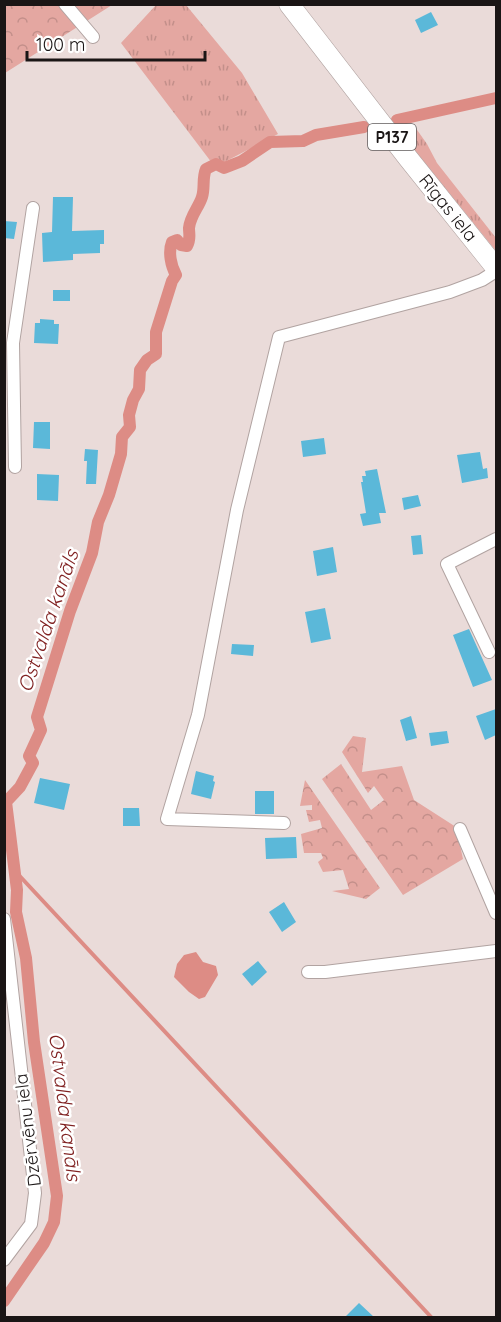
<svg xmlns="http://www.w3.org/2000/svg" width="501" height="1322" viewBox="0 0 501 1322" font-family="Quicksand,sans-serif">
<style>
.grass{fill:url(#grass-tufts)}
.forest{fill:url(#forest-crowns)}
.water{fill:#dd8c85}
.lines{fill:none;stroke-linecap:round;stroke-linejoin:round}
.stream{stroke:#dd8c85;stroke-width:4}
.canal{stroke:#dd8c85;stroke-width:12}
.building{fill:#5bb8d9}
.minor-casing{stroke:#b1a3a1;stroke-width:14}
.primary-casing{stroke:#b1a3a1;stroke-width:21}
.minor{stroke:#fff;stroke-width:12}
.primary{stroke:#fff;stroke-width:20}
.labels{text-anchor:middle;stroke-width:5;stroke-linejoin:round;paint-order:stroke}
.shield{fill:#fff;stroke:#5f5b5b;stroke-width:1.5}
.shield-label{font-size:16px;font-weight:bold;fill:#1a1515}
.street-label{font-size:18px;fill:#1a1515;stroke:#fff}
.water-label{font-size:20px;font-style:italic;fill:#812222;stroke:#fff}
</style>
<defs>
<pattern id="grass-tufts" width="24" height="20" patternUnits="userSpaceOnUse" patternTransform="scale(1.5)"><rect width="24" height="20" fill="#e4a7a1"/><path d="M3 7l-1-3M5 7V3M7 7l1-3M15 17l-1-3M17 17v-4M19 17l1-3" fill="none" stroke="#c38f8a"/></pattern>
<pattern id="forest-crowns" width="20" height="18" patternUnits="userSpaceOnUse" patternTransform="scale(1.5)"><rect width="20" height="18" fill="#e4a7a1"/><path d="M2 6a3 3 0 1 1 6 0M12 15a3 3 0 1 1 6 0" fill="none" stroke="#c38f8a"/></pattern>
</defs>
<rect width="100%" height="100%" fill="#eadbd9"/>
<path class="grass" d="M156 5H186L242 73 278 134 215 167 121 43Z
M415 127 427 144 437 163 496 238V251L408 142 407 137Z"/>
<path class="forest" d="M5 5H112L5 73Z
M353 736 366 738 362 772 402 766 414 800 456 827 463 859 403 895 322 779 341 764 371 810 384 800 374 786 368 793 342 752Z
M305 780 380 888 366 899 332 891 349 889 343 870 323 872 318 862 323 858 321 853H304L301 834 322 828 320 820 309 822 306 810H312V805L300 806Z"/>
<path class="water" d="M196 952 203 962 216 966 218 975 205 997 199 999 189 992 174 977 177 964 184 955Z"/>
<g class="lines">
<path class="stream" d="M4 825 7 822
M15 871 432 1318"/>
<path class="canal" d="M397 120 496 98
M4 1301 44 1243 54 1222 57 1196 34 1042 26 958 16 912 17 890 6 802 20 787 33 763 29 756 41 730 37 717 70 611 92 553 98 522 109 495 121 454 122 437 130 427 129 415 133 400 139 389 140 370 147 360 156 354V332L172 281 176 275C171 266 168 252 172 242L177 240 181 245 187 246C191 239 189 235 189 228 190 216 199 207 202 197 205 188 202 178 206 169L216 164 224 168 242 161 270 142 303 141 316 135 364 127"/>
</g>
<path class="building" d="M431 12 438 25 421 33 415 20Z
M53 197H73L72 231 104 230V244H100V253L73 254V260L43 262 42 233 52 232Z
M4 221 17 222 14 239 4 238Z
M53 290H70V301H53Z
M40 319 54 320V324H59L58 344 34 343 35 323H40Z
M34 422H50V449L33 448Z
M324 438 326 454 303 457 301 441Z
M85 449 98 450 96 484H86L87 461H84Z
M480 452 483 469 487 468 488 478 462 483 457 455Z
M377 469 386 513H379L381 523 363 526 360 514 366 513 361 482H363L362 476H366L365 471Z
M37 474 59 475 58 501 37 500Z
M418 495 421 506 404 510 402 498Z
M421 535 423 554 413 555 411 536Z
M333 547 337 572 317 576 313 551Z
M325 608 331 639 311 643 305 612Z
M469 629 492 680 473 687 453 635Z
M232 644 254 645 253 656 231 654Z
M496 709V735L485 740 476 716Z
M411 716 417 738 406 741 400 720Z
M447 731 449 743 431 746 429 733Z
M196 771 214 776 213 781 215 782 211 799 191 794Z
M40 778 70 784 64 810 34 803Z
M255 791H274V814H255Z
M123 808H139L140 826H123Z
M296 837 297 858 266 859 265 838Z
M284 902 296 922 282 932 269 912Z
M258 961 267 972 252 986 242 974Z
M359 1303 374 1317H345Z"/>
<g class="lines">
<g class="minor-casing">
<path id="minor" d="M65 4 93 37
M15 467 13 343 33 208
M489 652 447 564 496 539
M284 823 167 819 198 715 237 510 279 337 450 292 482 280 496 271
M460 829 496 913
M4 919 35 1193 31 1224 4 1260
M308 972H325L496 951"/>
</g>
<g class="primary-casing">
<path id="primary" d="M289 4 408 158 496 268"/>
</g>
<use href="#minor" class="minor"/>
<use href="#primary" class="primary"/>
</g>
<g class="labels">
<rect class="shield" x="368" y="124" width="48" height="26" rx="4.5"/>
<g class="shield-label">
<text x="392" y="143">P137</text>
</g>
<g class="street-label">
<text transform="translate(448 208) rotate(51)" y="6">Rīgas iela</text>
<text transform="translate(28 1130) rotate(-97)" y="6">Dzērvēnu iela</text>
</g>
<g class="water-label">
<text transform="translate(48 621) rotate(-71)" y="7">Ostvalda kanāls</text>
<text transform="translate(65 1107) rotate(83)" y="7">Ostvalda kanāls</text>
</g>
</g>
<rect width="501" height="1322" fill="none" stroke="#1a1515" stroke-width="12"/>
<path d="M27 51v9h178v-9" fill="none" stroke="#1a1515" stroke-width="3"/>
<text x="36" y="51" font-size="18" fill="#1a1515" stroke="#ffffff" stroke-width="4.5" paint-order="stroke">100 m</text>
</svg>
